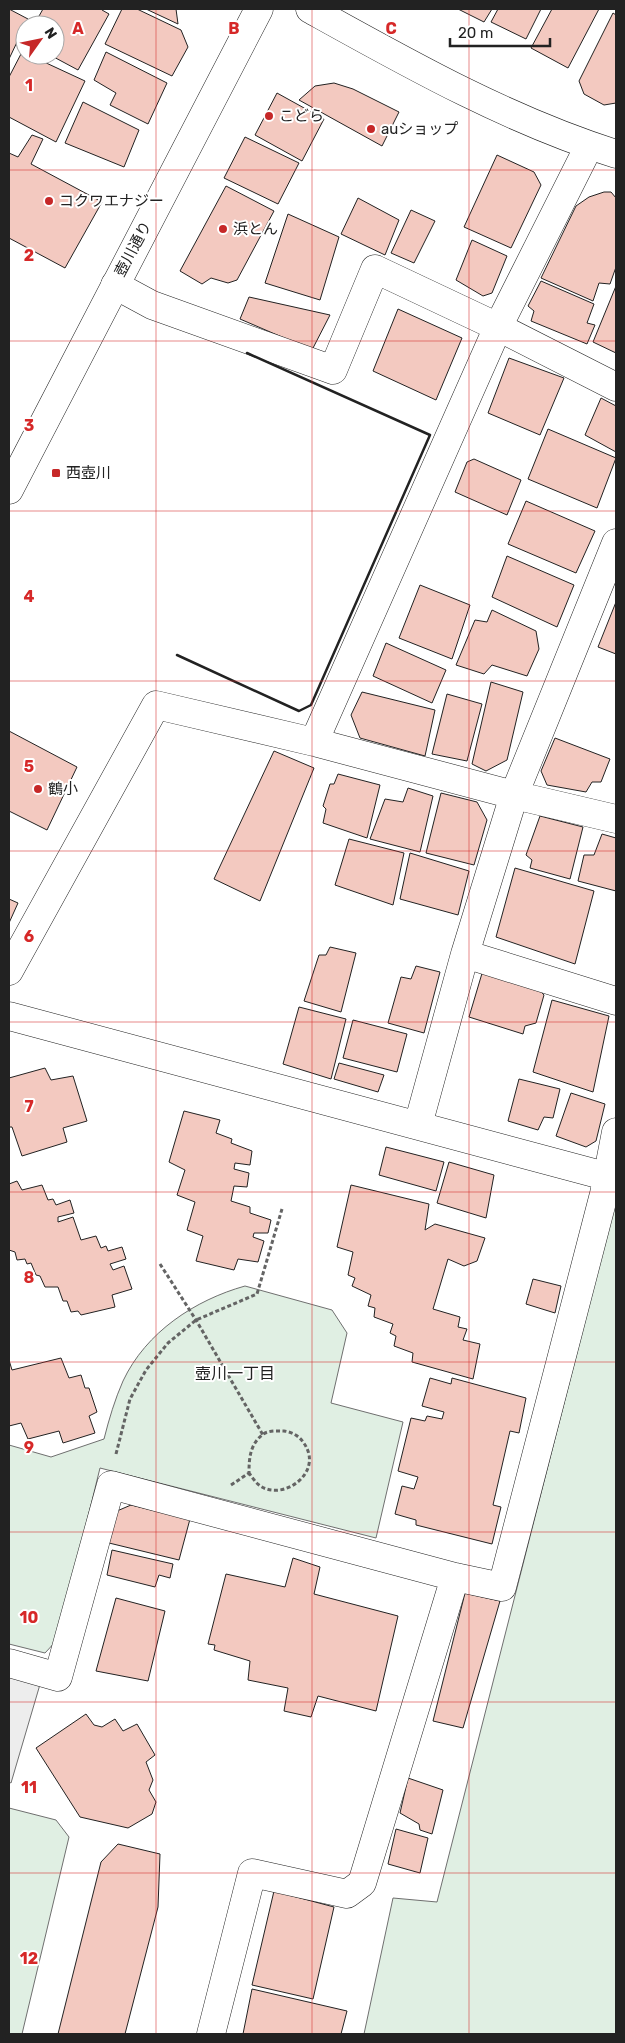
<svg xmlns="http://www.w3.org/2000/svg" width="625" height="2043" viewBox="0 0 625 2043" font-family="Rubik,'Noto Sans JP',sans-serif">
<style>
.green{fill:#e0efe3;stroke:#6f6f6f}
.parking{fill:#ededed;stroke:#6f6f6f}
.building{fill:#f3c9c0;stroke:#222}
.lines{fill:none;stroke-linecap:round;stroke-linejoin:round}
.street-casing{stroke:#222;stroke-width:29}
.secondary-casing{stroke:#222;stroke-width:29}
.highway-casing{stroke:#222;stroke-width:29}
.path{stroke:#646464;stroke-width:3;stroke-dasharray:4 2.5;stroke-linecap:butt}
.street{stroke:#fff;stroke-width:28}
.secondary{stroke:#fff;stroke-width:28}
.highway{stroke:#fff;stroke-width:28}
.wall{stroke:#222;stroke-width:2.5}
.grid{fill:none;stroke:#d62828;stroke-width:1;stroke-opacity:0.55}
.poi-dot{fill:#c62828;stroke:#fff;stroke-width:2}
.labels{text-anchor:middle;stroke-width:4;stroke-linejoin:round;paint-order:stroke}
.poi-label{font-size:15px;fill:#222;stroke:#fff;text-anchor:start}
.street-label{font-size:15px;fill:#222;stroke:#fff}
.neighbourhood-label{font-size:16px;fill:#222;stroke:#fff}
.grid-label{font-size:16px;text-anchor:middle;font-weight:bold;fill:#d62828;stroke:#fff;stroke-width:4;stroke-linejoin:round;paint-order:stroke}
</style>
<rect width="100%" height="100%" fill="#fff"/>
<path class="green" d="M616 1199V2034H364L393 1898 437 1902Z
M245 1286 332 1310 347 1333 331 1403 403 1422 376 1538 100 1468 58 1639 45 1653 9 1644V1445L51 1457 104 1439C109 1419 115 1399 123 1381 146 1332 195 1300 245 1286Z
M9 1808 56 1820 69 1837 22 2034H9Z"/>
<path class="parking" d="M9 1672 41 1681 11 1783 9 1782Z"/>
<path class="building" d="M9 9 28 19 9 59Z
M43 9H103L102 10 109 14 78 70 50 55H55V25H34Z
M122 9H137L181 30 188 47 172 76 105 44Z
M146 9H176L178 24Z
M458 9H492L484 22Z
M498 9H541L526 39 491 22Z
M552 9H599L568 68 531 48Z
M613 13 616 15V103L604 105 584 94 579 81Z
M22 52 25 55H29L85 81 56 142 9 117V77Z
M106 52 167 83 148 124 110 105 116 93 94 80Z
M334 83 353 89 399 112 382 146 299 100 315 86Z
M277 93 324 119 302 161 255 135Z
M83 102 139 130 124 167 65 143Z
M32 135 43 139 31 164 102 202 65 268 9 238V153L18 157Z
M245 137 299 163 278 204 224 178Z
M497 155 534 172 541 185 511 248 464 227Z
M226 186 274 211 237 280 228 283 211 278 202 284 180 271Z
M604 192H611L616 198V267L610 284 599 283 593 301 541 278 576 206 589 197Z
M358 198 399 220 385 255 341 234Z
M411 210 435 221 414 263 391 253Z
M288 214 339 237 320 300 265 283Z
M472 240 507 256 492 293 483 296 456 280Z
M541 281 594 304 587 323 595 325 587 344 531 321 534 311 528 306Z
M616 286V353L593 342Z
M249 297 330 315 312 350 240 319Z
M398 309 462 338 436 400 373 371Z
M509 358 564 378 540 435 488 413Z
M601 398 616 406V452L585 435Z
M548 429 616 458 597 508 528 479Z
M474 459 521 480 507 515 455 492 467 462Z
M526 501 595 531 576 573 508 544Z
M507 556 574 585 557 627 492 597Z
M420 585 470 605 452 659 399 638Z
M616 602V654L598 647Z
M492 610 536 631 539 649 527 676 492 665 484 674 456 665 475 620 487 622Z
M386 643 446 670 432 703 373 676Z
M491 682 523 692 507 760 486 771 472 764Z
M362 692 435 710 425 756 360 738 351 715Z
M447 694 482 704 467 761 432 754Z
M9 731 77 767 47 830 9 811Z
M555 738 610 759 601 782H592L586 792 547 785 541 771Z
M274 751 314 768 260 901 214 879Z
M338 774 380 785 367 838 323 823 326 809 323 806 330 784H334Z
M408 788 433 796 420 852 370 839 385 799 403 802Z
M441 793 477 802 487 820 474 865 426 853Z
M540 816 583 827 570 879 530 868 532 860 526 855Z
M602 834 616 838V891L578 881 584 855H594Z
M349 839 404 853 393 905 335 885Z
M410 853 469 871 458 915 400 899Z
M515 868 594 891 575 964 496 937Z
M9 899 18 903 9 923Z
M330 947 356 953 341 1012 304 1001 319 955H326Z
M416 966 440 972 424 1033 388 1023 401 977 411 979Z
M483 970 536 986 544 995 536 1023 525 1026 523 1034 469 1017Z
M552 1000 609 1016 593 1092 533 1072Z
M299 1007 346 1019 331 1079 283 1064Z
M353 1020 407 1034 397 1072 343 1058Z
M339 1063 384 1075 378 1092 334 1079Z
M45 1068 51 1080 73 1076 87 1121 63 1128 67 1142 22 1156 12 1127H9V1078Z
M519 1079 560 1089 553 1118 544 1117 538 1130 508 1121Z
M571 1093 605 1104 596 1141 586 1147 556 1136Z
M184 1111 220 1120 216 1133 232 1139 231 1143 252 1151 250 1165 235 1163 234 1169 249 1173 247 1187 234 1186 231 1201 250 1207V1213L271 1220 268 1233H254L253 1237 264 1241 258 1262 238 1259 234 1270 196 1261 203 1236 187 1230 195 1202 177 1195 185 1170 169 1162Z
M386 1147 444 1162 436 1191 379 1175Z
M449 1162 494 1175 486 1218 437 1203Z
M17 1181 22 1190 42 1185 48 1200 53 1199 56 1205 70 1200 74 1213 58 1217V1222L73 1217 81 1240 96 1236 101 1248 106 1246 108 1251 122 1247 126 1259 110 1264 113 1270 124 1266 132 1289 112 1295 115 1307 81 1315 78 1311 71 1312 67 1301H63L58 1287H45L40 1276 36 1275 31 1263 27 1264 25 1259 17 1260 15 1252 9 1250V1184Z
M351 1185 429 1204 425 1230 435 1224 485 1238 477 1261 464 1266 448 1259 433 1309 460 1317 458 1327 467 1329 463 1340 480 1344 473 1379 412 1362 413 1353 394 1346 396 1336 390 1333 393 1324 374 1317 375 1308 368 1306 371 1295 352 1286 355 1278 348 1275 353 1252 337 1247Z
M533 1279 561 1286 555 1313 526 1304Z
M61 1358 69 1378 81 1375 85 1388H89L97 1412 89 1416 95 1433 63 1443 59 1431 28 1439 21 1423 9 1426V1360L12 1370Z
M430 1378 451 1384 452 1378 526 1398 519 1433 510 1431 493 1505 501 1507 492 1544 416 1525V1520L395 1514 402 1486 414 1489 418 1477 398 1471 411 1418 425 1421 427 1416 442 1419 444 1412 422 1406Z
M131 1505 190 1519 179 1560 109 1543 117 1511Z
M112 1550 173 1564 170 1578 159 1575 155 1587 107 1575Z
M293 1558 320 1567 314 1594 398 1616 376 1711 318 1696 311 1717 284 1711 288 1688 248 1680 250 1661 214 1650 215 1645 208 1644 226 1574 285 1587Z
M465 1593 500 1601 463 1728 433 1721Z
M116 1598 165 1611 148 1681 96 1671Z
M86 1714 94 1725 102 1727 115 1719 123 1731 137 1724 155 1755 146 1762 153 1780 149 1790 156 1802 152 1814 128 1828 80 1817 36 1748Z
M408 1778 443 1790 432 1834 420 1830 419 1824 400 1813Z
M396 1829 428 1838 420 1873 388 1864Z
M118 1844 160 1854 158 1907 125 2034H58L101 1862Z
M274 1891 334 1907 313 1999 252 1985Z
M252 1989 347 2011 341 2034H243Z"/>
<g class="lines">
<g class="street-casing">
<path id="street" d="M115 285 152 305 333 370 375 269 498 327 616 387
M314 742 498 327 589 146
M465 954 616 1001
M9 971 156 705 314 742 514 795 616 819
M9 1016 609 1177
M418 1125 465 954 514 795 616 543
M9 1663 58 1677 111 1485 455 1577 502 1587 604 1194 616 1132
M211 2034 252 1873 347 1894 362 1883 455 1577"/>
</g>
<g class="secondary-casing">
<path id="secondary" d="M310 9C409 64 508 120 616 154"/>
</g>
<g class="highway-casing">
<path id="highway" d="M9 490 259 9"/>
</g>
<path class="path" d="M160 1264 196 1320 263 1435
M116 1454 130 1399 146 1370 168 1343 196 1320 257 1294 282 1209
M231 1485 249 1473C249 1458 250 1445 262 1435 268 1430 277 1431 284 1431 292 1432 299 1436 303 1442 326 1472 282 1503 259 1485 255 1482 252 1477 249 1473"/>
<use href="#street" class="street"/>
<use href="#secondary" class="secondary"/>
<use href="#highway" class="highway"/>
<path class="wall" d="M177 655 299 711 311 705 430 435 247 353"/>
</g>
<path class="grid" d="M156 9V2034M312 9V2034M469 9V2034M9 170H616M9 341H616M9 511H616M9 681H616M9 851H616M9 1022H616M9 1192H616M9 1362H616M9 1532H616M9 1702H616M9 1873H616"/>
<g class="poi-dot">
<circle cx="269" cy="116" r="5"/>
<circle cx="371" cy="129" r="5"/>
<circle cx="49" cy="201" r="5"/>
<circle cx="223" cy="229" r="5"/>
<rect x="51" y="468" width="10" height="10" rx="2.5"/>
<circle cx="38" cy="789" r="5"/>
</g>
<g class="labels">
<g class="poi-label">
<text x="279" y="121">こどら</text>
<text x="381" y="134">auショップ</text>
<text x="59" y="206">コクワエナジー</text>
<text x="233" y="234">浜とん</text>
<text x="66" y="478">西壺川</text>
<text x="48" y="794">鶴小</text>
</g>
<g class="street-label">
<text transform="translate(133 249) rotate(-62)" y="5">壺川通り</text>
</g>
<g class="neighbourhood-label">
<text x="235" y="1379">壺川一丁目</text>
</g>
</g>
<g class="grid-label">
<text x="78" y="34">A</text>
<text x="234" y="34">B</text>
<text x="391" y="34">C</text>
<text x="29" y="91">1</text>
<text x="29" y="261">2</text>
<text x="29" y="431">3</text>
<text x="29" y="602">4</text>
<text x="29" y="772">5</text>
<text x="29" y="942">6</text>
<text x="29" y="1112">7</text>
<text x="29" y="1283">8</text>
<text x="29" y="1453">9</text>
<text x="29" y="1623">10</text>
<text x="29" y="1793">11</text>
<text x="29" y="1964">12</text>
</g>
<rect width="625" height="2043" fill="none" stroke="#222222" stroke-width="20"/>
<g transform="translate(40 40) rotate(57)"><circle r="24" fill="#ffffff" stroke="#a7a7a7"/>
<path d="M0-4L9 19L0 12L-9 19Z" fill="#c62828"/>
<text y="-8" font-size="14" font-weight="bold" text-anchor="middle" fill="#222222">N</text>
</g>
<path d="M450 38v8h100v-8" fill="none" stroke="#222222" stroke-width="2.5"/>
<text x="458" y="38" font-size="15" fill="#222222" stroke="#ffffff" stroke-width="4" paint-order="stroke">20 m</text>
</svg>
